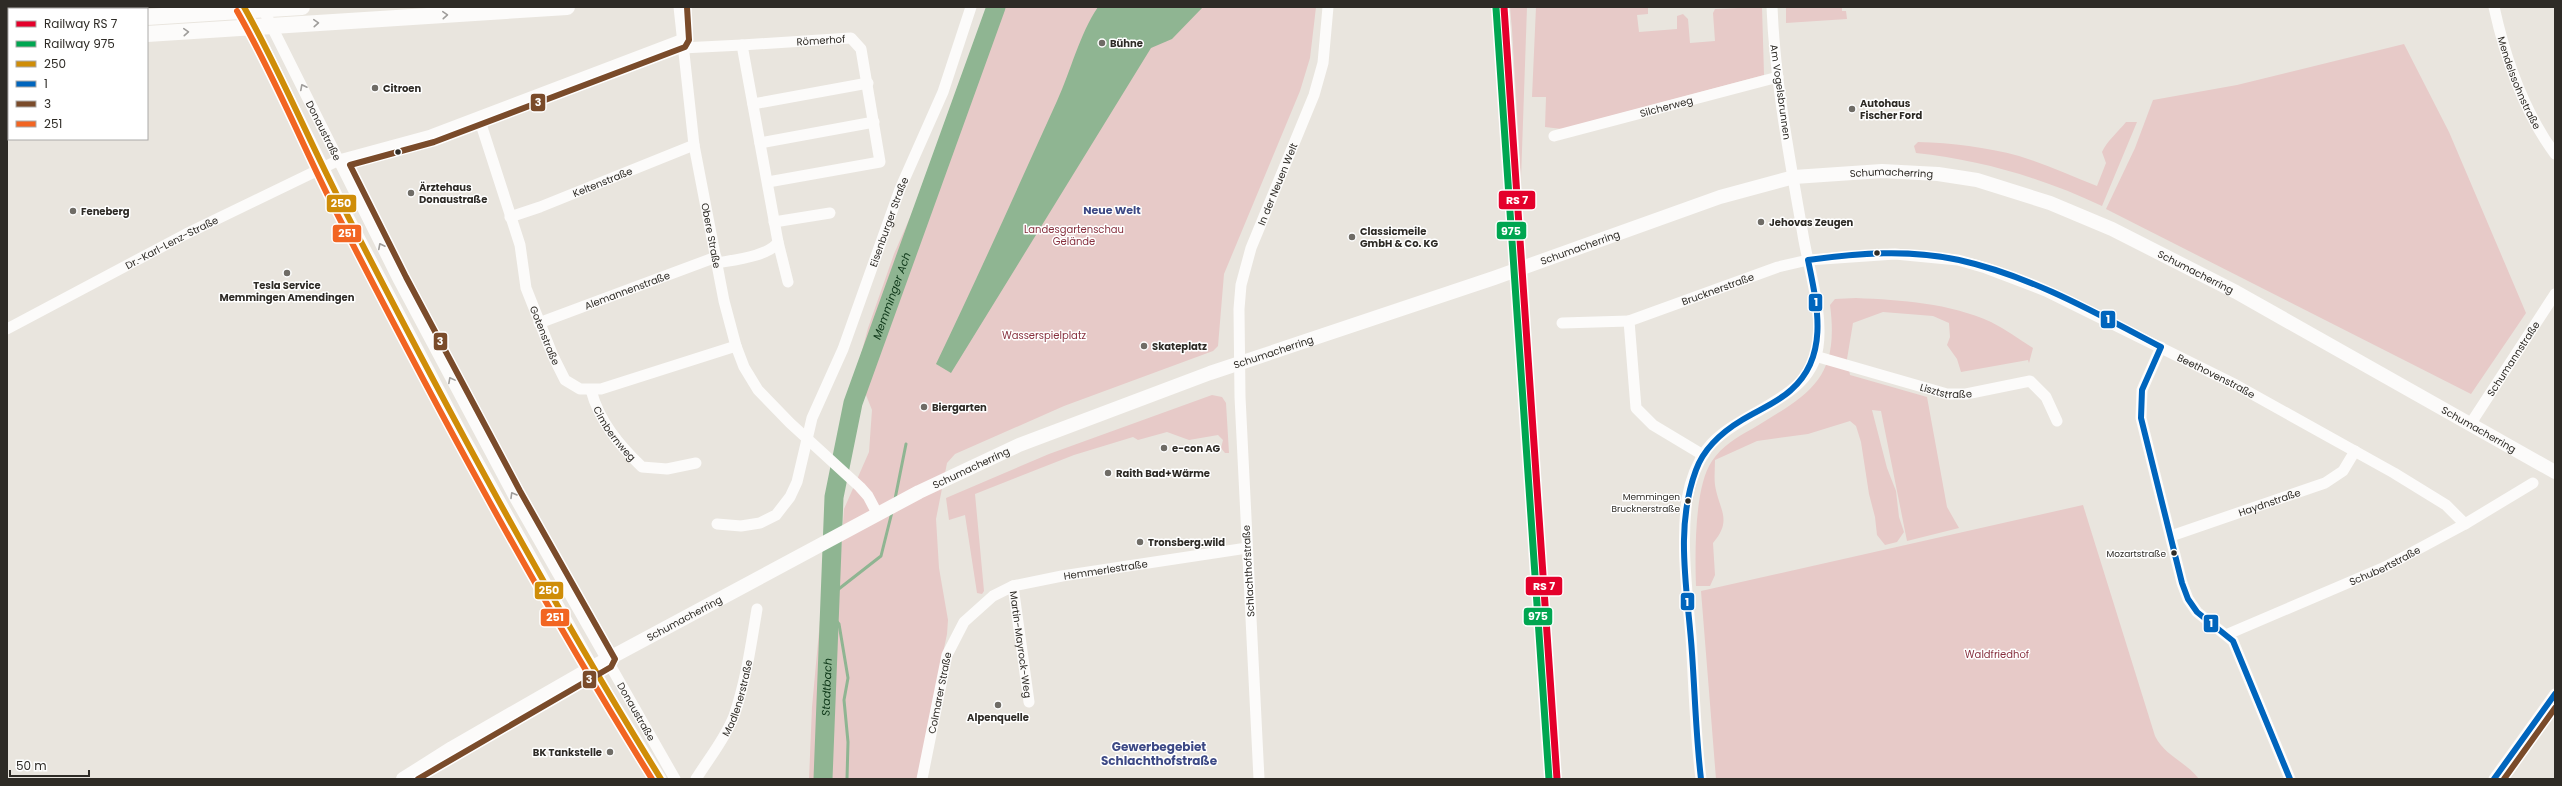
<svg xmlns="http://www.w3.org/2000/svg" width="2562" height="786" viewBox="0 0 2562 786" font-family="Poppins,sans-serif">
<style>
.green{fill:#e7cac8}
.water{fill:#8fb592}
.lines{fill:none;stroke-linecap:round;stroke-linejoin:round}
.stream{stroke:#8fb592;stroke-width:3}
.river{stroke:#8fb592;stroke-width:19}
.minor{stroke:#fcfbfa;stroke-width:11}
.major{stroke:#fcfbfa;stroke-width:14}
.highway{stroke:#fcfbfa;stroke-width:16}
.bus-1-casing{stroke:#fff;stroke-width:9}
.bus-2-casing{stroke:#fff;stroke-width:9}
.bus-3-casing{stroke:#fff;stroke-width:9}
.bus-4-casing{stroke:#fff;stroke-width:9}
.bus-1{stroke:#cf8d08;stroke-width:6}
.bus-2{stroke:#0065bd;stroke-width:6}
.bus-3{stroke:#7a4b2a;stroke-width:6}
.bus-4{stroke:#f26522;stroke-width:6}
.rail-1-casing{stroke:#fff;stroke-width:10}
.rail-2-casing{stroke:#fff;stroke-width:10}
.rail-1{stroke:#e4002b;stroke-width:7}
.rail-2{stroke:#00a651;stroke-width:7}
.oneway{stroke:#9f9d9b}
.poi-dot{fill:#6f6c66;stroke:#fff;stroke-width:1.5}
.bus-dot{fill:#2e2b26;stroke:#fff;stroke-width:1.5}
.labels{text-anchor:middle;stroke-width:3;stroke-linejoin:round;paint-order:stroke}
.bus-label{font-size:9px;fill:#2e2b26;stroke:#fff;text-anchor:end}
.street-label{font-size:10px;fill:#2e2b26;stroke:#fff}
.poi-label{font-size:10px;font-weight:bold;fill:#2e2b26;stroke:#fff;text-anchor:start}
.park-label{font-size:10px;fill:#87303e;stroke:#fff}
.neighbourhood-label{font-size:11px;font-weight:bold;fill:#3d4985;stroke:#fff}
.water-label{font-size:11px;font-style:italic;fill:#0d3718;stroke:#fff}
.quarter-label{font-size:12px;font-weight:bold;fill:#3d4985;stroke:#fff}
.line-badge{stroke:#fff;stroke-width:1.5}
.badge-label{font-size:11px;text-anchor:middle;font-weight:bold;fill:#fff}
</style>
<rect width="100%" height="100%" fill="#e9e5de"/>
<path class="green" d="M993 7H1316L1310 58 1300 91 1224 274 1218 346 1213 351 1064 406 955 454 947 463 936 519 939 568 948 620 947 634 917 779H809L812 707 824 577 841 551 844 509 869 452 872 410 864 390 858 366 868 328 894 254 984 48Z
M1510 7H1527L1521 179 1512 30Z
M1536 7H1648V14L1637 15 1639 32 1677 29V16L1683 14 1688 19 1690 43 1715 41 1713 13 1715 9 1762 7 1764 75 1562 129 1545 127 1546 97H1532Z
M1786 7H1842V11H1846L1847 19 1786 23Z
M2404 44 2449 132 2526 313 2471 394 2106 209 2135 148 2153 100 2237 85Z
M2126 122H2137L2102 206C2043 178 1981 160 1916 153L1914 146 1918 142C1952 143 1986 147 2019 156 2045 164 2071 176 2097 186L2106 163 2102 152C2107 141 2118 132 2126 122Z
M1856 298C1902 300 1949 303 1991 322 2005 329 2019 339 2033 348L2029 363 2028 360 1961 372 1957 359 1947 345 1950 337 1949 323 1933 316 1883 312 1853 323 1847 359 1850 375 1927 397 1947 507 1959 528 1907 541 1881 411 1872 410 1887 468 1896 491 1899 517 1904 532 1897 542 1885 545 1877 535 1875 517 1869 494 1861 442 1856 426 1850 421 1808 434 1757 441 1715 460C1715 468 1714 477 1715 485 1719 510 1733 520 1713 543L1715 575 1710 586H1696C1695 555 1694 487 1712 461 1722 446 1737 437 1752 429 1809 394 1840 380 1830 305L1835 299Z
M1212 395 1222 397 1226 403 1229 453H1225L1221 448 1223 440 1218 435 1189 440 1167 432 1138 440 1133 437 1074 455 975 494 984 591 982 594 977 593 965 515 949 520 946 498 1049 454Z
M2083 505 2155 736C2165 756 2185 761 2199 779H1716L1701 591Z"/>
<path class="water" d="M1098 7H1203L1172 39 1151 48 951 373 936 364C978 277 1017 189 1057 101 1071 71 1079 35 1098 7Z"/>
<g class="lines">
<path class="stream" d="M895 499 906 444
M831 595 881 556 892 512
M830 613 839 624 848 678 844 700 848 742 847 779"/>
<path class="river" id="s1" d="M823 779 834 497 853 403 996 7"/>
<g class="minor">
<path id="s2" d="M262 7 399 281 513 495 675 779"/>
<path id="s3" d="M679 7 694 145 724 301 736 346 744 367 758 390 790 423 860 487 868 496 878 515"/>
<path id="s4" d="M2494 7C2505 57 2524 112 2555 154"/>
<path d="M252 22 337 195 462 433 608 694 661 779"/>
<path id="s5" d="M742 45 851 38 861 49 880 162 768 182"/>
<path d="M682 48 742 45 778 242C770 256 733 260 717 263"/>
<path d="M753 104 868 83"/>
<path id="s6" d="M479 118 520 245 526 288 553 356 565 380 580 389H601L736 346"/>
<path id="s7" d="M1554 136 1778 77"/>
<path d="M760 143 874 122"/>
<path id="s8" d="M510 217 540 207 694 145"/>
<path d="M774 222 830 213"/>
<path d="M778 242 788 282"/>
<path id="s9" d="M539 323 716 257"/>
<path d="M1562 323 1629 321"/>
<path id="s10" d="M7 329 186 234 339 160 431 135 681 40"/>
<path d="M2161 347 2142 390 2141 418 2182 583 2188 599 2197 612 2233 641 2290 779"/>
<path id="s11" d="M1815 356 1947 394H1966L2030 381 2046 397 2057 421"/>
<path id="s12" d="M591 390C599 421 619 445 642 467L667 469 696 463"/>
<path id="s13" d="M2471 423 2555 294"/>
<path id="s14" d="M1703 455 1653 425 1636 408 1629 321 1778 267 1808 260 1895 254 1958 260 1986 268 2046 291 2236 385 2394 473 2446 505 2465 524"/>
<path id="s15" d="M717 524 741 526 760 523 776 515 790 497 797 482 812 418 843 349 900 189 943 92 971 7"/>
<path id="s16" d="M2171 536 2325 483 2343 471 2355 451"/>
<path id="s17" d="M1013 586 1029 702"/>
<path id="s18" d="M2228 634 2385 567 2465 524 2533 483"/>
<path id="s19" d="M696 779C709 758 725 739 734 716 746 681 751 645 757 609"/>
<path id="s20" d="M922 779 947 655 964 622 993 596 1013 586 1062 576 1247 548"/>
<path id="s21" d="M1259 779 1240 397 1239 309 1241 285 1251 248 1314 95 1323 63 1328 7"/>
<path d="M1701 779C1695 732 1694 684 1691 637 1687 592 1681 544 1687 499 1690 482 1697 463 1707 449 1737 410 1810 402 1818 347 1823 311 1809 271 1803 235 1790 160 1775 83 1772 7"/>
<path d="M2494 779 2555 694"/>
</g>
<path class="major" id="s22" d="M403 779 452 748 593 667 919 492 1019 445 1210 373 1494 278 1720 197 1794 177 1882 171 1938 174 1977 180 2050 203 2112 229 2236 292 2555 472"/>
<path class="highway" d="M147 17 302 7
M7 27 9 26
M147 34 567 7
M7 43H9"/>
<g class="bus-1-casing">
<path id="bus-1" d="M244 7C279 69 306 134 338 197 439 394 544 591 661 779"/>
</g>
<g class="bus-2-casing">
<path id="bus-2" d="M1701 779C1696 737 1695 695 1692 653 1688 592 1674 529 1696 470 1704 448 1722 432 1742 420 1758 410 1777 403 1791 390 1830 356 1817 304 1808 260 1858 253 1909 249 1959 260 2031 276 2096 313 2161 347L2142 390 2141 418 2182 583 2188 599 2197 612 2233 641 2290 779
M2494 779 2555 694"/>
</g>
<g class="bus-3-casing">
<path id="bus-3" d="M418 779 611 667 615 659 520 491 406 277 350 165 434 142 685 47 689 40 687 7
M2504 779 2555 708"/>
</g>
<g class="bus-4-casing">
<path id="bus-4" d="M237 11C272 72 299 137 330 200 430 396 535 592 652 779"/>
</g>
<use href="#bus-1" class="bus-1"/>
<use href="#bus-2" class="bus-2"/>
<use href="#bus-3" class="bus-3"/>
<use href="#bus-4" class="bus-4"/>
<g class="rail-1-casing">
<path id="rail-1" d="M1504 7 1557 779"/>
</g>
<g class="rail-2-casing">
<path id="rail-2" d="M1496 8 1549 779"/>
</g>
<use href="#rail-1" class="rail-1"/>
<use href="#rail-2" class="rail-2"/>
</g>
<defs><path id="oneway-chevron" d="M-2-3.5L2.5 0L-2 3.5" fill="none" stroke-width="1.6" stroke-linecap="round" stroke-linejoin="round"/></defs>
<g class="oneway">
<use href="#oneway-chevron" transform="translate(445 15) rotate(-4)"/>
<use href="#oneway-chevron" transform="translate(316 23) rotate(-4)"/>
<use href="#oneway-chevron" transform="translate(186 32) rotate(-4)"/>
<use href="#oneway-chevron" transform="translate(303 87) rotate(-117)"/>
<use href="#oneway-chevron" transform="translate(381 246) rotate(-117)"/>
<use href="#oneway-chevron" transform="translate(451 380) rotate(-118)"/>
<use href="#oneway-chevron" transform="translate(513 495) rotate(-120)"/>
</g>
<g class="poi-dot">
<circle cx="1102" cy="43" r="4"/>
<circle cx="375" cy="88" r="4"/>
<circle cx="1852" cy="109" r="4"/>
<circle cx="411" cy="193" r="4"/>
<circle cx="73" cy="211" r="4"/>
<circle cx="1761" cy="222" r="4"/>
<circle cx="1352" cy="237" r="4"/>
<circle cx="287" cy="273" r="4"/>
<circle cx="1144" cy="346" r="4"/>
<circle cx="924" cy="407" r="4"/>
<circle cx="1164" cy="448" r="4"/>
<circle cx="1108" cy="473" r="4"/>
<circle cx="1140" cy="542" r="4"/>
<circle cx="998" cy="705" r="4"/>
<circle cx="610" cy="752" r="4"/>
</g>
<g class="bus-dot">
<circle cx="398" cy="152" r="3.5"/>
<circle cx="1877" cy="253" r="3.5"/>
<circle cx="1688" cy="501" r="3.5"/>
<circle cx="2174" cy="553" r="3.5"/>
</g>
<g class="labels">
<g class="bus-label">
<text x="1680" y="500">Memmingen<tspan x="1680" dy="12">Brucknerstraße</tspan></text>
<text x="2166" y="557">Mozartstraße</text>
</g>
<g class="street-label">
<text dy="4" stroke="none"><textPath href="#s5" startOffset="79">Römerhof</textPath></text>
<text dy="4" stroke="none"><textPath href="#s4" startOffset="80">Mendelssohnstraße</textPath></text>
<text transform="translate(1781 92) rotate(82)" y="4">Am Vogelsbrunnen</text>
<text dy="4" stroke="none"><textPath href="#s7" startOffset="116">Silcherweg</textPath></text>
<text dy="4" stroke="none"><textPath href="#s2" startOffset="138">Donaustraße</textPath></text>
<text dy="4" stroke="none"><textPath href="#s22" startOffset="1619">Schumacherring</textPath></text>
<text dy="4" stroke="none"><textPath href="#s8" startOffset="99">Keltenstraße</textPath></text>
<text dy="4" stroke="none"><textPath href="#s21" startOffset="602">In der Neuen Welt</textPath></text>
<text dy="4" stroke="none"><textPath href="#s15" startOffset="377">Eisenburger Straße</textPath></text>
<text dy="4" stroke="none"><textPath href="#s3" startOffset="231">Obere Straße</textPath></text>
<text dy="4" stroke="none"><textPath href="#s10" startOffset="186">Dr.-Karl-Lenz-Straße</textPath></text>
<text dy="4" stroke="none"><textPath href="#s22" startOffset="1296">Schumacherring</textPath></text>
<text dy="4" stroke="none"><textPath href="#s22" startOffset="1943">Schumacherring</textPath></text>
<text dy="4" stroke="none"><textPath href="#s9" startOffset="94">Alemannenstraße</textPath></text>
<text dy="4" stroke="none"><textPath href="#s14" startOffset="264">Brucknerstraße</textPath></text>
<text dy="4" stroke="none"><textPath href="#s6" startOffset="228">Gotenstraße</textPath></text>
<text dy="4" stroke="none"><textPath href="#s22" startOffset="972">Schumacherring</textPath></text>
<text dy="4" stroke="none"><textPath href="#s13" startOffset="77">Schumannstraße</textPath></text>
<text dy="4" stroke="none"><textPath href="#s14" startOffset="793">Beethovenstraße</textPath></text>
<text dy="4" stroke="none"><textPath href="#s11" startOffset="136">Lisztstraße</textPath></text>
<text dy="4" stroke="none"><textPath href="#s22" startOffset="2267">Schumacherring</textPath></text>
<text dy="4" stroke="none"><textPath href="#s12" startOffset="50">Cimbernweg</textPath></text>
<text dy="4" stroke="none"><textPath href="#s22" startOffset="648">Schumacherring</textPath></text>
<text dy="4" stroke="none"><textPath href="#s16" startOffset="104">Haydnstraße</textPath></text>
<text dy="4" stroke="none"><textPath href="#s18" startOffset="171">Schubertstraße</textPath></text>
<text dy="4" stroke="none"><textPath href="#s20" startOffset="319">Hemmerlestraße</textPath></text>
<text transform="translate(1248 571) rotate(-93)" y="4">Schlachthofstraße</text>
<text dy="4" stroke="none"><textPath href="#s22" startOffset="324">Schumacherring</textPath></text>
<text dy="4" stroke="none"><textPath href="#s17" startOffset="59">Martin-Mayrock-Weg</textPath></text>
<text dy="4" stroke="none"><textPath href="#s20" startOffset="88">Colmarer Straße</textPath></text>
<text dy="4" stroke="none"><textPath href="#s19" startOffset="92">Madlenerstraße</textPath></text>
<text dy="4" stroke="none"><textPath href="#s2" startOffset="798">Donaustraße</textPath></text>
</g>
<g class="poi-label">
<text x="1110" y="47">Bühne</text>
<text x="383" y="92">Citroen</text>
<text x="1860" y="107">Autohaus<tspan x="1860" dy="12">Fischer Ford</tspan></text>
<text x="419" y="191">Ärztehaus<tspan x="419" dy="12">Donaustraße</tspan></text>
<text x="81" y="215">Feneberg</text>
<text x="1769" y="226">Jehovas Zeugen</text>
<text x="1360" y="235">Classicmeile<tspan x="1360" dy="12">GmbH &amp; Co. KG</tspan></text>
<text x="287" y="289" text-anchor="middle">Tesla Service<tspan x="287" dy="12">Memmingen Amendingen</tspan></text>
<text x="1152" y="350">Skateplatz</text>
<text x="932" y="411">Biergarten</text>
<text x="1172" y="452">e-con AG</text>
<text x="1116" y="477">Raith Bad+Wärme</text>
<text x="1148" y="546">Tronsberg.wild</text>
<text x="998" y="721" text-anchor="middle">Alpenquelle</text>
<text x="602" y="756" text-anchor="end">BK Tankstelle</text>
</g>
<g class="park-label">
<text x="1074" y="233">Landesgartenschau<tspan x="1074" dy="12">Gelände</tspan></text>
<text x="1044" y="339">Wasserspielplatz</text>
<text x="1997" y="658">Waldfriedhof</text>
</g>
<g class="neighbourhood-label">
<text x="1112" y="214">Neue Welt</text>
</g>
<g class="water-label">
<text dy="4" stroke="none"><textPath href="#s1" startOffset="492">Memminger Ach</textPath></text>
<text dy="4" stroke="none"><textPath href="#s1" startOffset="92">Stadtbach</textPath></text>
</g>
<g class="quarter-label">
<text x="1159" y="751">Gewerbegebiet<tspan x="1159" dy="14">Schlachthofstraße</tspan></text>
</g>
</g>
<g class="line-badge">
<rect x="530" y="93" width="16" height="19" rx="4" fill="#7a4b2a"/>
<rect x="1498" y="190" width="38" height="20" rx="4" fill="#e4002b"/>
<rect x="326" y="194" width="31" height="19" rx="4" fill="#cf8d08"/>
<rect x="1496" y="221" width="31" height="19" rx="4" fill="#00a651"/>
<rect x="332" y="224" width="30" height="19" rx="4" fill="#f26522"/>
<rect x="1808" y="293" width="15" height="19" rx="4" fill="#0065bd"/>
<rect x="2100" y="310" width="16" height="19" rx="4" fill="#0065bd"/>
<rect x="433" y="332" width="15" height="19" rx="4" fill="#7a4b2a"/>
<rect x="1525" y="576" width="38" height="20" rx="4" fill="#e4002b"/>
<rect x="534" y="581" width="30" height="19" rx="4" fill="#cf8d08"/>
<rect x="1680" y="592" width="15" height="19" rx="4" fill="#0065bd"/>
<rect x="1523" y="607" width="30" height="19" rx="4" fill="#00a651"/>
<rect x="540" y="608" width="30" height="19" rx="4" fill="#f26522"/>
<rect x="2203" y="614" width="16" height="19" rx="4" fill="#0065bd"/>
<rect x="582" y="670" width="15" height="19" rx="4" fill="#7a4b2a"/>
</g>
<g class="badge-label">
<text x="538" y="106">3</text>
<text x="1517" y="204">RS 7</text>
<text x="341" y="207">250</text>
<text x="1511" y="235">975</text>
<text x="347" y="237">251</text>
<text x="1816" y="306">1</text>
<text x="2108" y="323">1</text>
<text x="440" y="345">3</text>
<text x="1544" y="590">RS 7</text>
<text x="549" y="594">250</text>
<text x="1687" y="606">1</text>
<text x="1538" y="620">975</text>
<text x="555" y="621">251</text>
<text x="2211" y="627">1</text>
<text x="589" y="683">3</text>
</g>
<rect width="2562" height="786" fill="none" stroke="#2e2b26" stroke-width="16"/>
<rect x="8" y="8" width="140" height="132" fill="#ffffff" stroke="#abaaa8"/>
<rect x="16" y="21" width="20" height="6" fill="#e4002b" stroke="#abaaa8"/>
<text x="44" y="28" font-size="12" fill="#2e2b26">Railway RS 7</text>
<rect x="16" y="41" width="20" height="6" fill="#00a651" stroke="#abaaa8"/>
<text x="44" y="48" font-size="12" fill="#2e2b26">Railway 975</text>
<rect x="16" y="61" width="20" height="6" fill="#cf8d08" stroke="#abaaa8"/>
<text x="44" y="68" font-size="12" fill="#2e2b26">250</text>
<rect x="16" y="81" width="20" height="6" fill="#0065bd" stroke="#abaaa8"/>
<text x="44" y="88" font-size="12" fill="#2e2b26">1</text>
<rect x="16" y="101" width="20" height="6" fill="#7a4b2a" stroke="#abaaa8"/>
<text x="44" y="108" font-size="12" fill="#2e2b26">3</text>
<rect x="16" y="121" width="20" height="6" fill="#f26522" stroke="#abaaa8"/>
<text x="44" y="128" font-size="12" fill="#2e2b26">251</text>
<path d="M10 770v6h79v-6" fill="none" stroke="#2e2b26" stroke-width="2"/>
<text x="16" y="770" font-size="12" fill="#2e2b26" stroke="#ffffff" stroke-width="3" paint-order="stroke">50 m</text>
</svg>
